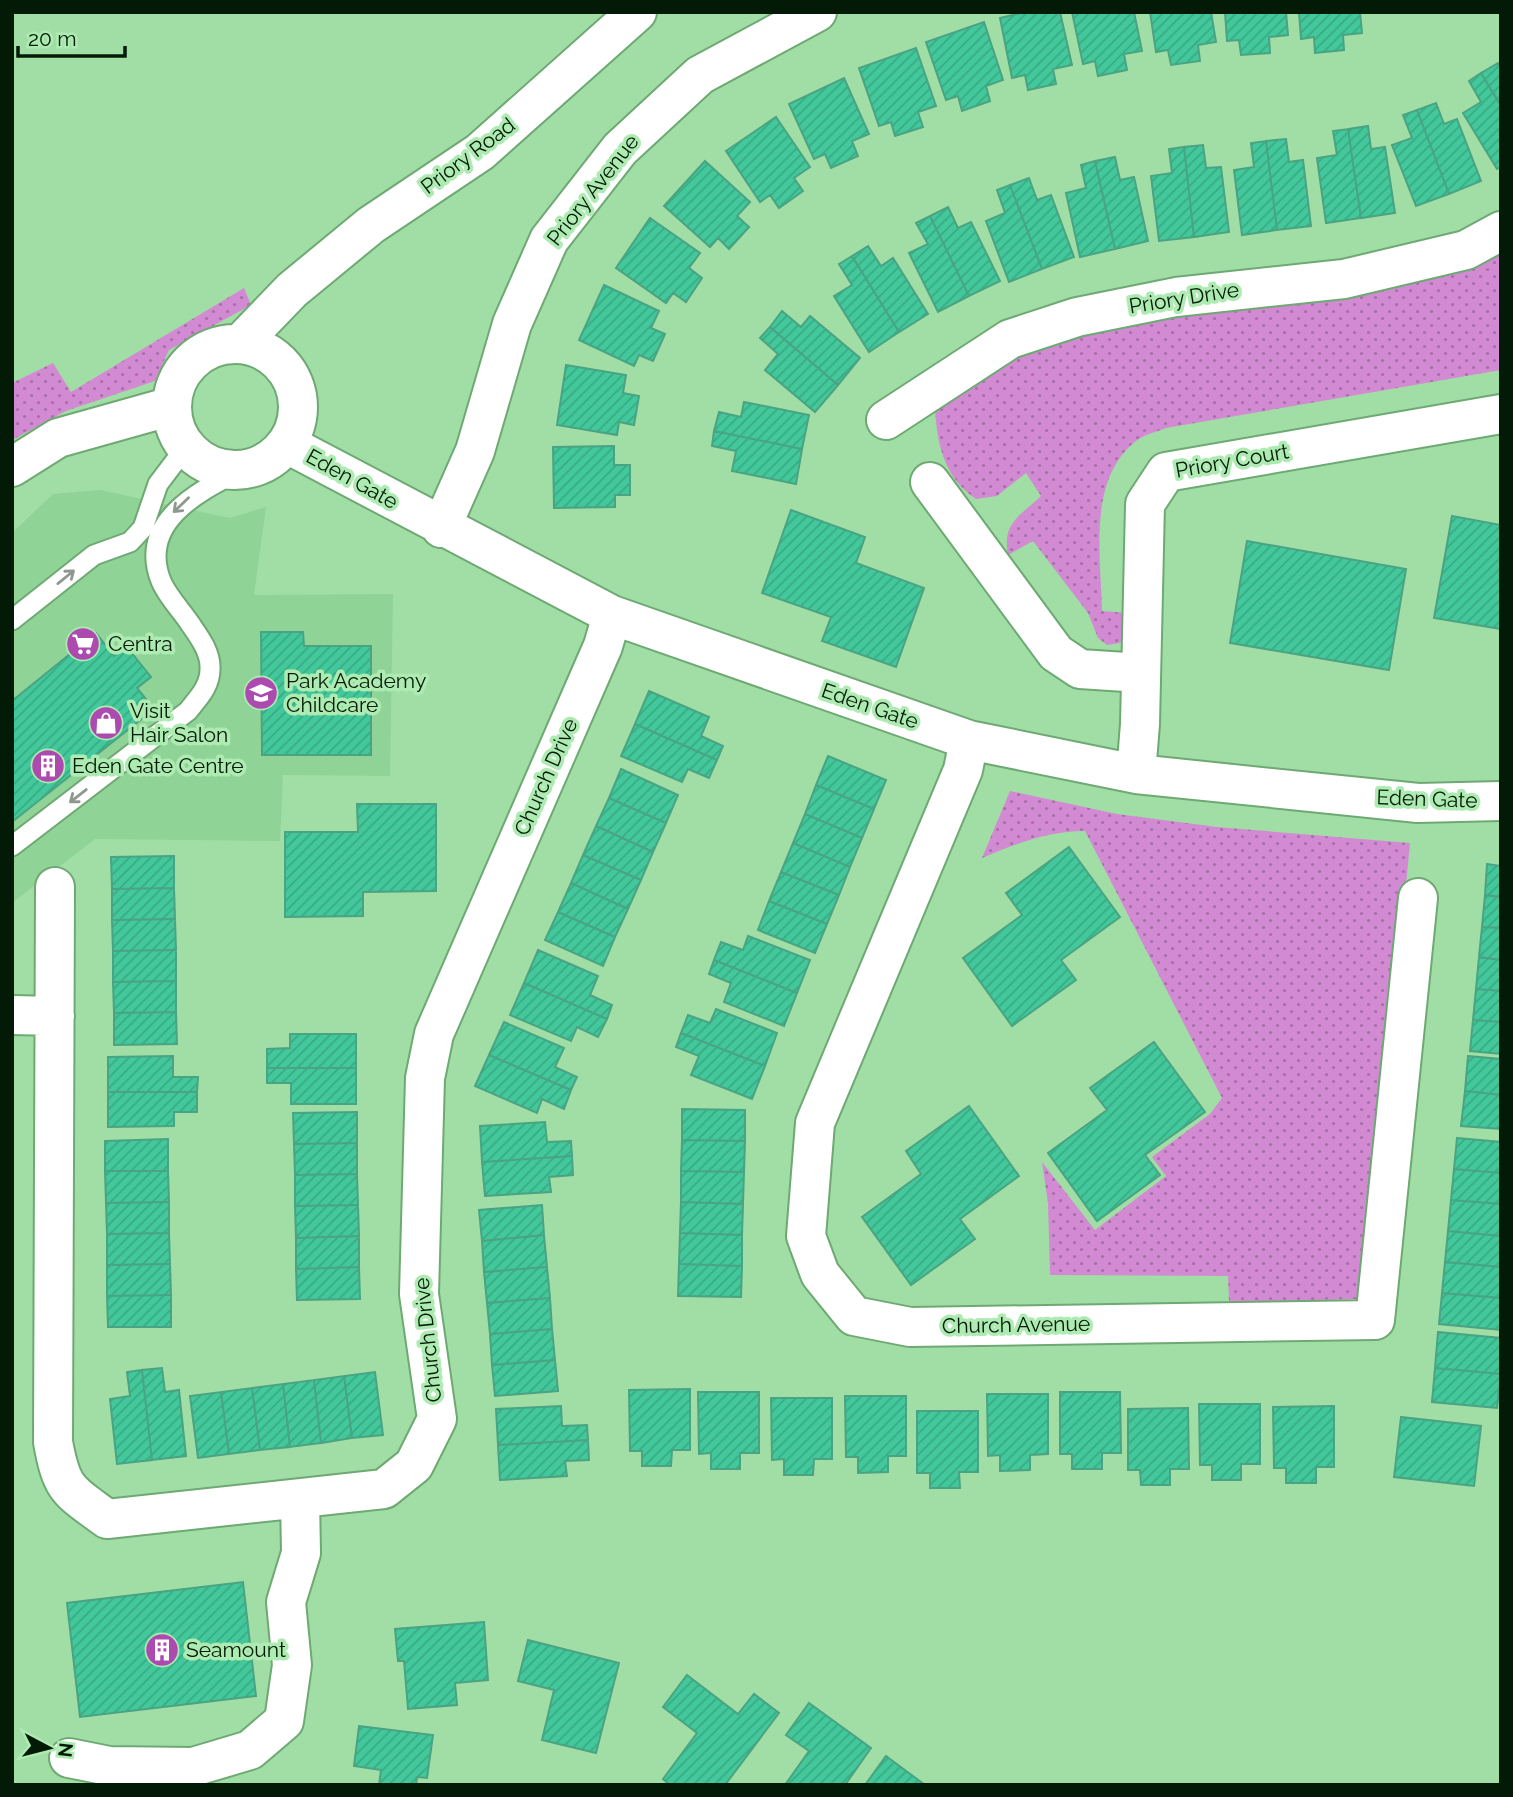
<svg xmlns="http://www.w3.org/2000/svg" width="1513" height="1797" viewBox="0 0 1513 1797" font-family="Raleway,sans-serif">
<style>
.built{fill:#90d396}
.grass{fill:url(#grass-dots)}
.building{fill:url(#building-hatch);stroke:#4aa382;stroke-width:2}
.lines{fill:none;stroke-linecap:round;stroke-linejoin:round}
.service-casing{stroke:#6ea973;stroke-width:23}
.minor-casing{stroke:#6ea973;stroke-width:42}
.service{stroke:#fff;stroke-width:19}
.minor{stroke:#fff;stroke-width:38}
.oneway{stroke:#8e988f}
.labels{text-anchor:middle;stroke-width:7;stroke-linejoin:round;paint-order:stroke}
.street-label{font-size:21px;fill:#031a06;stroke:#aeebb2}
.poi-label{font-size:21px;fill:#031a06;stroke:#aeebb2;text-anchor:start}
</style>
<defs>
<pattern id="grass-dots" width="8" height="8" patternUnits="userSpaceOnUse" patternTransform="scale(1.75)"><rect width="8" height="8" fill="#d28ad3"/><path d="M2 2h.1M6 6h.1" fill="none" stroke="#a870a9" stroke-width="1.8" stroke-linecap="round"/></pattern>
<pattern id="building-hatch" width="6" height="6" patternUnits="userSpaceOnUse" patternTransform="scale(1.75)"><rect width="6" height="6" fill="#42c89b"/><path d="M-1 1l2-2M0 6l6-6M5 7l2-2" fill="none" stroke="#38ab84"/></pattern>
</defs>
<rect width="100%" height="100%" fill="#a1dea5"/>
<path class="built" d="M100 490 230 518 266 507 254 595 393 594 390 776 283 775 280 841 95 839 12 903V533L53 494Z"/>
<path class="grass" d="M1501 245V370L1166 428C1156 432 1143 435 1136 441 1087 480 1101 556 1102 611L1128 613V628L1120 643 1107 645 1098 638 1088 613 1033 541 1008 555C1002 523 1019 517 1041 496L1026 473 997 496 976 499C943 477 936 441 935 403L963 377 1079 329Z
M244 288 251 305 169 350 155 381 66 411 12 440V383L53 363 71 392Z
M1010 791 1117 814 1217 827 1410 843 1367 1291 1358 1299 1229 1302 1228 1276 1050 1275 1048 1203 1042 1162 1095 1230 1166 1176 1152 1157 1210 1114 1222 1098 1085 831C1048 831 1015 844 982 858Z"/>
<path class="building" d="M1025 12H1060L1072 65 1053 69 1056 84 1028 90 1025 75 1012 78 1000 18Z
M1072 12H1134L1142 51 1124 54 1127 70 1098 76 1095 61 1083 64Z
M1150 12H1211L1216 42 1198 45 1200 61 1171 65 1168 50 1156 52Z
M1225 12H1286L1288 35 1269 37 1270 53 1241 55 1239 40 1227 41Z
M1299 12H1360L1362 33 1343 35 1344 50 1315 53 1314 37 1301 39Z
M984 22 1003 80 986 86 990 101 962 111 958 96 946 100 926 42Z
M916 48 936 106 918 112 923 127 895 136 891 122 879 126 859 68Z
M1498 63 1501 68V106L1481 73Z
M1481 73 1501 106V167L1497 169 1463 113 1481 102 1469 81Z
M844 78 869 134 852 141 858 156 831 168 825 154 814 159 789 104Z
M1436 103 1444 124 1457 119 1481 181 1449 194 1417 110Z
M1417 110 1449 194 1416 206 1392 145 1412 138 1403 115Z
M776 117 810 167 794 178 803 191 779 208 770 195 760 202 726 151Z
M1368 126 1371 149 1385 147 1395 213 1361 218 1348 129Z
M1348 129 1361 218 1326 223 1317 158 1337 155 1333 131Z
M1286 139 1289 162 1303 160 1311 226 1277 230 1266 141Z
M1266 141 1277 230 1242 235 1234 170 1254 167 1251 143Z
M1203 145 1206 168 1221 167 1229 232 1194 237 1184 147Z
M1184 147 1194 237 1159 241 1151 176 1172 173 1169 149Z
M1115 157 1120 180 1134 177 1148 241 1115 249 1095 161Z
M705 161 750 202 737 216 749 227 729 249 718 238 710 247 664 206Z
M1095 161 1115 249 1080 257 1066 193 1086 188 1081 165Z
M1029 178 1037 200 1051 195 1074 257 1042 269 1010 185Z
M1010 185 1042 269 1009 282 986 221 1005 213 997 190Z
M948 207 958 228 971 222 1000 281 969 296 930 216Z
M930 216 969 296 938 312 909 253 928 244 916 223Z
M650 218 700 253 689 268 702 278 686 302 673 293 666 303 616 268Z
M868 246 881 266 893 258 928 314 899 332 852 256Z
M852 256 899 332 869 352 834 296 852 285 839 264Z
M604 285 659 311 651 328 665 334 653 361 639 355 634 366 579 340Z
M782 311 801 327 810 316 860 358 838 385 770 327Z
M770 327 838 385 815 412 765 370 778 354 760 338Z
M566 365 626 375 623 393 639 396 634 425 619 422 617 435 557 425Z
M744 402 809 415 802 449 714 431 719 412 741 417Z
M714 431 802 449 796 484 732 471 736 451 712 446Z
M614 446V465H630V495H615V507L554 508 553 447Z
M791 510 865 537 856 563 924 588 896 667 822 641 831 617 762 593Z
M1452 516 1501 525V629L1434 618Z
M1247 541 1406 569 1389 670 1230 643Z
M261 632H303L304 646H371V755H262Z
M96 633 114 656 127 647 151 677 137 688 154 709 12 822V701Z
M649 691 709 717 701 736 723 746 717 760 635 724Z
M635 724 717 760 709 778 688 769 682 782 621 756Z
M828 756 886 780 874 809 816 785Z
M621 769 678 795 666 823 609 798Z
M816 785 874 809 862 838 805 814Z
M609 798 666 823 653 852 596 826Z
M357 804H436V891L363 892V916L285 917V832H358Z
M805 814 862 838 850 867 793 843Z
M596 826 653 852 641 880 583 855Z
M793 843 850 867 839 895 781 872Z
M1069 847 1120 917 1061 960 1076 980 1012 1026 963 958 1022 915 1006 893Z
M583 855 641 880 628 909 571 883Z
M174 856V888L112 889 111 857Z
M1487 864 1501 866V897L1485 895Z
M781 872 839 895 827 924 769 901Z
M571 883 628 909 615 937 558 912Z
M174 888 175 919 112 920V889Z
M1485 895 1501 897V928L1482 927Z
M769 901 827 924 815 953 758 930Z
M558 912 615 937 603 966 545 940Z
M175 919 176 950 113 951 112 920Z
M1482 927 1501 928V960L1479 957Z
M748 936 810 960 797 993 714 960 721 942 743 950Z
M176 950V981L113 982V951Z
M538 950 598 976 590 995 612 1005 607 1019 524 983Z
M1479 957 1501 960V991L1476 989Z
M714 960 797 993 784 1026 724 1002 731 983 709 974Z
M176 981V1012L114 1013 113 982Z
M524 983 607 1019 598 1037 577 1027 571 1041 510 1015Z
M1476 989 1501 991V1022L1473 1020Z
M716 1009 777 1033 765 1066 681 1033 688 1015 710 1023Z
M176 1012 177 1044 114 1045V1013Z
M1473 1020 1501 1022V1054L1470 1051Z
M504 1022 564 1048 555 1067 577 1077 571 1090 489 1055Z
M681 1033 765 1066 752 1099 691 1075 699 1056 676 1047Z
M290 1034H356V1068H267V1049L290 1048Z
M1154 1042 1205 1112 1145 1155 1160 1175 1097 1221 1048 1153 1107 1110 1090 1088Z
M489 1055 571 1090 564 1109 542 1099 537 1113 475 1086Z
M173 1056V1077H198L197 1092H108V1057Z
M1468 1056 1501 1059V1095L1465 1091Z
M267 1068H356V1104H291V1083H267Z
M1465 1091 1501 1095V1129L1461 1126Z
M108 1092H197V1112H174V1126L108 1127Z
M969 1106 1019 1176 960 1219 975 1239 911 1285 862 1217 921 1174 906 1151Z
M682 1109 745 1110V1141L682 1140Z
M357 1112V1143L294 1144 293 1113Z
M545 1122 547 1142 571 1141 572 1156 482 1162 480 1126Z
M1457 1138 1501 1142V1173L1454 1169Z
M168 1139V1171H105V1141Z
M682 1140 745 1141 744 1172 681 1171Z
M357 1143V1174L295 1175 294 1144Z
M572 1156 573 1175 549 1177 551 1192 485 1196 482 1162Z
M1454 1169 1501 1173V1204L1451 1200Z
M105 1171H168L169 1202 106 1203Z
M681 1171 744 1172 743 1204 681 1202Z
M357 1174 358 1205 295 1206V1175Z
M1451 1200 1501 1204V1236L1448 1231Z
M169 1202V1233L107 1234 106 1203Z
M681 1202 743 1204 742 1235 680 1233Z
M358 1205 359 1236 296 1238 295 1206Z
M542 1205 544 1235 482 1241 479 1210Z
M1448 1231 1501 1236V1267L1445 1262Z
M169 1233 170 1264 107 1265V1234Z
M680 1233 742 1235V1266L679 1264Z
M544 1235 547 1267 484 1272 482 1241Z
M359 1236V1267L296 1269V1238Z
M1445 1262 1501 1267V1298L1442 1293Z
M170 1264 171 1295 107 1296V1265Z
M679 1264 742 1266 741 1297 678 1296Z
M359 1267 360 1299 297 1300 296 1269Z
M547 1267 550 1298 487 1303 484 1272Z
M1442 1293 1501 1298V1330L1439 1324Z
M171 1295V1327H108L107 1296Z
M550 1298 552 1329 490 1334 487 1303Z
M552 1329 555 1360 492 1365 490 1334Z
M1438 1332 1501 1338V1374L1435 1368Z
M555 1360 558 1391 495 1396 492 1365Z
M162 1368 165 1392 179 1390 186 1456 152 1460 142 1370Z
M1435 1368 1501 1374 1497 1408 1432 1402Z
M142 1370 152 1460 117 1464 110 1399 130 1396 127 1372Z
M375 1372 383 1435 352 1438 344 1376Z
M344 1376 352 1438 321 1443 314 1380Z
M314 1380 321 1443 290 1447 283 1384Z
M283 1384 290 1447 260 1450 252 1388Z
M252 1388 260 1450 229 1454 221 1392Z
M690 1389V1450H672L671 1466H642V1451H630L629 1390Z
M221 1392 229 1454 198 1458 190 1396Z
M698 1392H759V1453H740V1469H711V1453L699 1454Z
M1060 1392H1120L1121 1453H1102V1469H1072V1454H1060Z
M987 1394H1048V1454L1030 1455V1470L1000 1471V1455L988 1456Z
M845 1396H906V1456H888V1472L858 1473V1457H846Z
M771 1398H832V1459H814L813 1475H784V1459L772 1460Z
M1199 1404H1260V1464H1241V1480H1212V1465H1200Z
M561 1406 562 1426 587 1425 588 1440 498 1445 496 1409Z
M1334 1406V1467H1316V1483H1286V1468H1274L1273 1407Z
M1188 1408 1189 1469H1170V1485H1141L1140 1470H1128V1409Z
M917 1411H978V1472H959L960 1488H930V1473H917Z
M1401 1417 1481 1426 1474 1486 1394 1477Z
M588 1440 589 1460 565 1461 567 1476 500 1480 498 1445Z
M243 1582 256 1696 80 1717 67 1603Z
M484 1622 488 1680 455 1683 457 1705 408 1709 404 1661H398L395 1629Z
M528 1640 619 1663 596 1753 542 1740 554 1690 518 1681Z
M687 1675 738 1714 754 1694 779 1713 725 1785H670L663 1779 697 1733 663 1707Z
M809 1703 871 1748 845 1785H785L809 1751 786 1735Z
M359 1726 433 1735 427 1778 417 1777 416 1785H379L381 1770 354 1766Z
M886 1756 925 1785H865Z"/>
<g class="lines">
<g class="service-casing">
<path id="service" d="M12 620 94 555 130 542 143 528 158 484 186 447
M12 846 188 711C198 698 210 687 210 669 211 653 200 638 191 625 182 611 167 596 161 581 138 523 197 492 239 471"/>
</g>
<g class="minor-casing">
<path id="minor" d="M240 344 292 290 371 225 480 152 637 12
M172 407a63 63 0 1 1 126 0a63 63 0 1 1-126 0Z
M886 420 1010 339 1077 317 1176 297 1344 279 1466 250 1501 231
M287 444 612 615 969 740 1136 774 1418 803 1501 801
M12 467 58 438 172 406
M930 482 1056 653 1080 669 1141 673
M441 528 475 451 512 324 549 240 620 149 700 75 817 12
M969 740 963 770 815 1123 806 1236 820 1274 854 1316 910 1327 1375 1320 1418 898
M1136 774 1140 724 1145 504 1166 472 1501 414
M55 887 53 1442C62 1491 68 1490 107 1519L384 1489 414 1465 437 1419 419 1294 425 1078 434 1034 603 646 612 615
M12 1015 55 1016
M69 1758 109 1766 193 1767 250 1750 284 1721 292 1665 286 1602 301 1553 300 1498"/>
</g>
<use href="#service" class="service"/>
<use href="#minor" class="minor"/>
</g>
<defs><path id="oneway-shaft" d="M-6 0H5M1.5-3L5.5 0L1.5 3" fill="none" stroke-width="1.6" stroke-linecap="round" stroke-linejoin="round" transform="scale(1.75)"/></defs>
<g class="oneway">
<use href="#oneway-shaft" transform="translate(181 505) rotate(136)"/>
<use href="#oneway-shaft" transform="translate(66 577) rotate(-39)"/>
<use href="#oneway-shaft" transform="translate(78 796) rotate(142)"/>
</g>
<defs>
<g id="supermarket-disc" transform="scale(1.75)"><circle r="9.5" fill="#ad4ab0" stroke="#aeebb2"/><path d="M-6-5.5h2.5l.6 2H6L4.5 2H-2.5L-4.4-4H-6ZM-1.5 3.2a1.3 1.3 0 1 0 .1 0ZM3 3.2a1.3 1.3 0 1 0 .1 0Z" fill="#fff"/></g>
<g id="school-disc" transform="scale(1.75)"><circle r="9.5" fill="#ad4ab0" stroke="#aeebb2"/><path d="M0-5L7-2L0 1L-7-2ZM-4 1L0 2.5L4 1V4Q0 6-4 4Z" fill="#fff"/></g>
<g id="shop-disc" transform="scale(1.75)"><circle r="9.5" fill="#ad4ab0" stroke="#aeebb2"/><path d="M-5-2.5h2.3a2.7 3.5 0 0 1 5.4 0H5L5.5 6h-11ZM-1.5-2.5h3a1.5 2.3 0 0 0-3 0Z" fill="#fff"/></g>
<g id="building-disc" transform="scale(1.75)"><circle r="9.5" fill="#ad4ab0" stroke="#aeebb2"/><path d="M-4-6H4V6H1V3H-1V6H-4ZM-2.5-4.3h1.7v1.8h-1.7ZM.8-4.3h1.7v1.8H.8ZM-2.5-1h1.7V.8h-1.7ZM.8-1h1.7V.8H.8Z" fill="#fff"/></g>
</defs>
<g fill-rule="evenodd">
<use href="#supermarket-disc" x="83" y="644"/>
<use href="#school-disc" x="261" y="693"/>
<use href="#shop-disc" x="106" y="723"/>
<use href="#building-disc" x="48" y="766"/>
<use href="#building-disc" x="162" y="1650"/>
</g>
<g class="labels">
<g class="street-label">
<text transform="translate(468 156) rotate(-37)" y="7">Priory Road</text>
<text transform="translate(593 190) rotate(-52)" y="7">Priory Avenue</text>
<text transform="translate(1184 298) rotate(-9)" y="7">Priory Drive</text>
<text transform="translate(1232 461) rotate(-10)" y="7">Priory Court</text>
<text transform="translate(352 479) rotate(29)" y="7">Eden Gate</text>
<text transform="translate(870 706) rotate(19)" y="7">Eden Gate</text>
<text transform="translate(546 777) rotate(-66)" y="7">Church Drive</text>
<text transform="translate(1427 799) rotate(2)" y="7">Eden Gate</text>
<text transform="translate(1016 1325) rotate(-1)" y="7">Church Avenue</text>
<text transform="translate(428 1340) rotate(-96)" y="7">Church Drive</text>
</g>
<g class="poi-label">
<text x="108" y="651">Centra</text>
<text x="286" y="688">Park Academy<tspan x="286" dy="24">Childcare</tspan></text>
<text x="130" y="718">Visit<tspan x="130" dy="24">Hair Salon</tspan></text>
<text x="72" y="773">Eden Gate Centre</text>
<text x="186" y="1657">Seamount</text>
</g>
</g>
<rect width="1513" height="1797" fill="none" stroke="#031a06" stroke-width="28"/>
<g transform="translate(49 1748) rotate(97)" stroke="#aeebb2" stroke-width="5" paint-order="stroke">
<path d="M0-5L12 26L0 18L-12 26Z" fill="#031a06"/>
<text y="-10" font-size="19" font-weight="bold" text-anchor="middle" fill="#031a06">N</text>
</g>
<path d="M18 46v10h107v-10" fill="none" stroke="#031a06" stroke-width="3.5"/>
<text x="28" y="46" font-size="21" fill="#031a06" stroke="#aeebb2" stroke-width="5" paint-order="stroke">20 m</text>
</svg>
